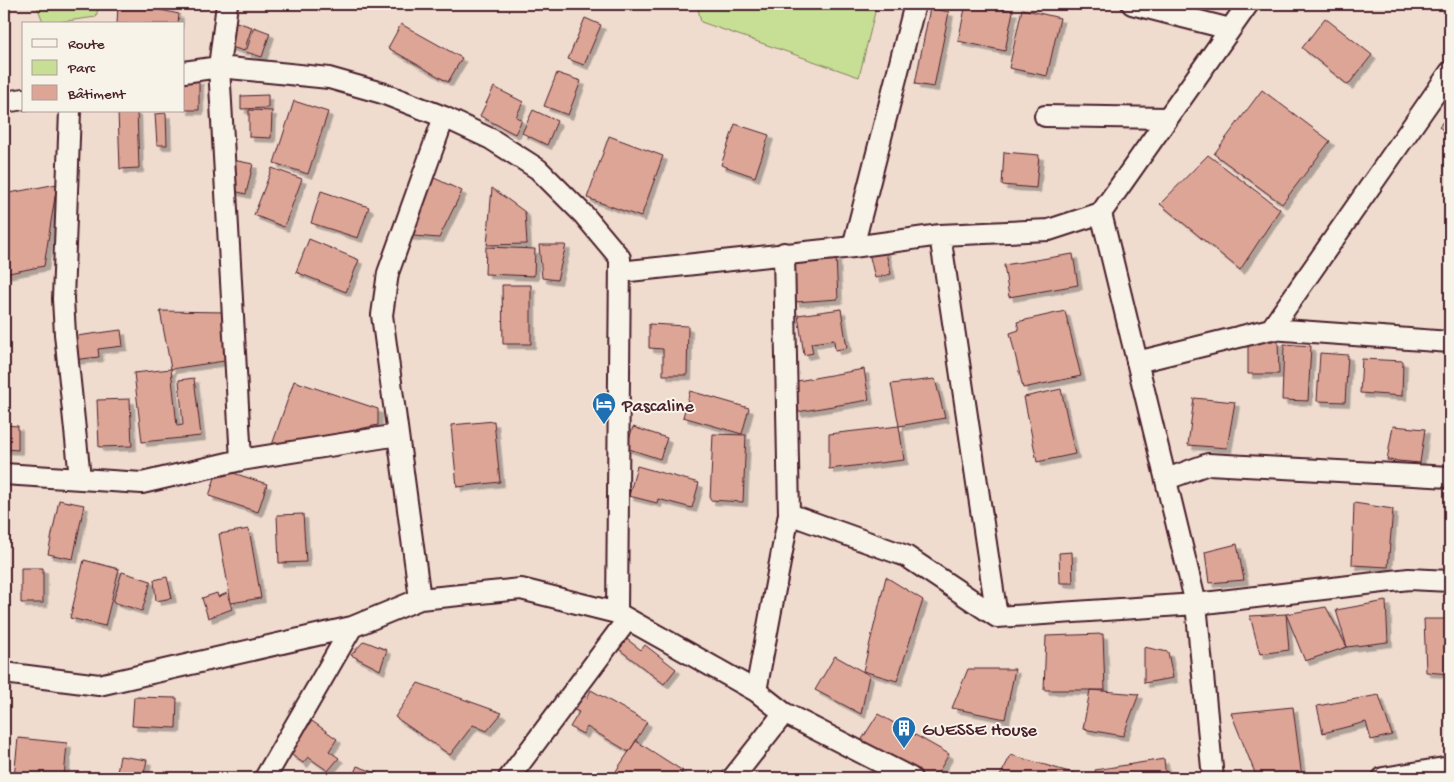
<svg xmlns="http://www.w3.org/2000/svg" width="1454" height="782" viewBox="0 0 1454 782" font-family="'Gochi Hand',sans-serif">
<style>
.green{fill:#c6df95;stroke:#887f60}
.building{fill:#dda596;stroke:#4a1f2b;filter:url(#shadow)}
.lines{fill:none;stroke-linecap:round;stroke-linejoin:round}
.street-casing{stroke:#4a1f2b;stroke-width:24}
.street{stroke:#f7f3e8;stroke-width:20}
.labels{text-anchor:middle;stroke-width:4;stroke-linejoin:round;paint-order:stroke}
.poi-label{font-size:19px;fill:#4a1f2b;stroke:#f7f3e8;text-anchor:start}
</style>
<defs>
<filter id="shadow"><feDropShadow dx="4.5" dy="4.5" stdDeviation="0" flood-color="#0004"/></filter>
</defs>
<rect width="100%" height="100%" fill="#efdccf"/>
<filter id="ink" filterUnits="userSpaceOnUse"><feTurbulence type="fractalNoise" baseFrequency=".02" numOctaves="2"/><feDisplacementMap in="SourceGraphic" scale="10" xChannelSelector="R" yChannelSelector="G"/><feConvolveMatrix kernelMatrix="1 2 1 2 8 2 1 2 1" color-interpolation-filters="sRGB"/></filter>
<g filter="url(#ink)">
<path class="green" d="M36 4H99L96 17 44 24Z
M697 4H877L859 77 701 22Z"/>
<path class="building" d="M118 4H133L179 14 178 24H117Z
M966 4H980L1013 11 1005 51 958 41Z
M930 8 949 12 934 87 915 84Z
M1022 9 1060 18 1047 76 1009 68Z
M585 18 601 25 584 65 568 59Z
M1325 18 1372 55 1348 85 1302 48Z
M230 20 252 27 244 51 222 44Z
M401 24 462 58 448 82 388 48Z
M254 27 270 33 262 57 246 52Z
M557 73 581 81 568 115 544 106Z
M184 80H199V110H184Z
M494 87 523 102 516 117 522 120 515 134 480 116Z
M1262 90 1330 141 1282 204 1214 154Z
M268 95V108L241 109V96Z
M294 101 328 112 308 174 274 163Z
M249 110 272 111 271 138 249 137Z
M533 110 557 121 547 145 522 133Z
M118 111H137L139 168 120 169Z
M1450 111V135L1439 127Z
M166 113 167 145H157L155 114Z
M735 124 769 135 755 177 721 165Z
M609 136 663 156 641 217 587 198Z
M1004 152 1039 155 1036 188 1002 185Z
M1208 155 1280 209 1240 270 1160 204Z
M233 160 253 164 246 194 226 189Z
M272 168 302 179 284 227 254 215Z
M430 176 462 191 439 238 401 235Z
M57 184 44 266 4 274V194Z
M492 188 525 212 527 244 487 245Z
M321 191 369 207 358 238 311 223Z
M309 239 359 260 346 292 296 272Z
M539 245H566L557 280 542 278Z
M486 247 535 249 534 276 485 274Z
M885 249 891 274 875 278 869 253Z
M1073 254 1078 285 1009 297 1004 265Z
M836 257 838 299 795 302 787 260Z
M502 285H531V344H503Z
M841 309 847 348 835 350 834 340 811 343 813 353 804 355 798 315Z
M160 311 227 312 231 360 171 369Z
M1065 311 1081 376 1023 388 1010 333 1019 330 1017 322Z
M649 324 688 326 687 375H663V349L649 348Z
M121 330 123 346 98 349 99 357 72 360 69 337Z
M1248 341H1278L1279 374H1248Z
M1284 344 1311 346 1308 401 1282 400Z
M1320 353 1348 355 1345 402 1317 401Z
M1362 359 1403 361 1402 396 1360 393Z
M171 369 177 426 183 425 179 380 194 378 201 436 142 442 134 373Z
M864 369 869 400 797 412 792 382Z
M935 379 945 418 899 426 891 384Z
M294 381 378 409V425L271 448Z
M1061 389 1075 454 1037 462 1024 397Z
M690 391 749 408 742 434 683 417Z
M1194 398 1235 402 1227 448 1188 445Z
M130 399 132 446 99 447 97 400Z
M494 421 500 482 457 487 451 425Z
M4 425 18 426V450L4 449Z
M899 426 904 460 829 469V434Z
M1393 426 1425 429 1420 463 1387 460Z
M633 427 667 438 660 459 626 448Z
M713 434 746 435 743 502 710 500Z
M637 466 699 483 692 508 658 499 657 503 629 496Z
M218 468 267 484 258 512 209 496Z
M59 500 84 505 73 559 48 554Z
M1354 503 1393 509 1388 567 1352 565Z
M303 514 306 562 279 563 277 515Z
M249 529 261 598 231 603 219 534Z
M1237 544 1244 580 1209 583 1205 552Z
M1072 552 1073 583H1060L1059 553Z
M84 560 119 569 105 626 70 618Z
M21 568H43V603H21Z
M122 572 151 581 142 611 113 602Z
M167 577 172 598 156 601 154 580Z
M886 577 923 600 897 681 863 671Z
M217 593 218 597 227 593 232 609 208 618 202 598Z
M1386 601 1388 642 1347 647 1336 610Z
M1326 607 1347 647 1305 661 1286 614Z
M1286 614 1289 650 1260 654 1250 616Z
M1424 619H1450V674L1426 672Z
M1103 634 1105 690H1044L1046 636Z
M624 637 641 650 645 645 676 669 664 684 616 647Z
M364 641 387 650 380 670 351 655Z
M1144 647 1168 652 1173 678 1144 683Z
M835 656 869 675 861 714 815 690Z
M968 669H1015L1005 719 952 708Z
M418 683 502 713 487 731 473 725 450 755 395 717Z
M591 690 647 722 629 752 587 727 583 734 570 727 579 712 572 709 581 694 587 698Z
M1090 690 1139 694 1123 736 1083 729Z
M1379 695 1392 735 1371 740 1366 722 1323 733 1317 706Z
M134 697 177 698 176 728 132 726Z
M1293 707 1302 778H1257L1231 713Z
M878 714 949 754 935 778H920L859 744Z
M312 721 337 739 329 751 339 758 328 771 308 757 303 763 289 753Z
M18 738 67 743 64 778H14Z
M636 741 683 771 678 778H627L616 771Z
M1011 755 1076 774 1073 778H999Z
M120 756 147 760 143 778H116Z
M1164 759 1166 778H1097L1095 770Z
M357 766 390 778H352Z"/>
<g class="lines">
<g class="street-casing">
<path id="street" d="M227 4 219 67 241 460
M1132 4 1230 29
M184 72 219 67 329 78 382 93 444 117 491 139 538 169 584 215 620 258 617 613
M4 102 24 99
M70 111 63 299 65 334 80 478
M1045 116 1167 118
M1101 213 1196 604 1213 778
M940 235 997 617
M853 247 915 4
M620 272 853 247 940 235 1049 230 1101 213 1248 4
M1271 329 1450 72
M1137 362 1271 329 1450 342
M4 474 142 483 241 460 398 435
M1167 479 1208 464 1450 477
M789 514 906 556 997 617 1196 604 1409 579 1450 581
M420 599 382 315 388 273 444 117
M4 673 99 685 352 627 420 599 521 589 617 613 756 691 784 713 911 778
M756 691 789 514 784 253
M265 778 352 627
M509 778 627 620
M733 778 784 713
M1383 778 1450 767"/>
</g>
<use href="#street" class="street"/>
</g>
</g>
<defs>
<g id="hotel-pin" transform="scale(1.25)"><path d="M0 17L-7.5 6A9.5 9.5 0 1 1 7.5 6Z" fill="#1f6fb2" stroke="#f7f3e8"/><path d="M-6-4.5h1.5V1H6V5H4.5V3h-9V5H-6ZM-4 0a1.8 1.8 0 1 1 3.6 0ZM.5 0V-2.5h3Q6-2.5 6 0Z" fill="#fff"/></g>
<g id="building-pin" transform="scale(1.25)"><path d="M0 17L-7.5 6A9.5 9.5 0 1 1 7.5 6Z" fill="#1f6fb2" stroke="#f7f3e8"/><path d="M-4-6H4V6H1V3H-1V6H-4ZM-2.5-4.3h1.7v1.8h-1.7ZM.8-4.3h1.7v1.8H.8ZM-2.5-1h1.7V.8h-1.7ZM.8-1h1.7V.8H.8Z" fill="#fff"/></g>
</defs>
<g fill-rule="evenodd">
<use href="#hotel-pin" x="604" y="404"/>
<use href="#building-pin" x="904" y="728"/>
</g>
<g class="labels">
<g class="poi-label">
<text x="622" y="411">Pascaline</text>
<text x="922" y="735">GUESSE House</text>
</g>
</g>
<rect width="1454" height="782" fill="none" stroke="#f7f3e8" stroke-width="20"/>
<rect x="10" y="10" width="1434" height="762" fill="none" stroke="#4a1f2b" stroke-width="2" filter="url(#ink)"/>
<rect x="22" y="22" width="162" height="90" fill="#f7f3e8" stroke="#b29e9c"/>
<rect x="32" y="39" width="25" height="8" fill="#f7f3e8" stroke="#b29e9c"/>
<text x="68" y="48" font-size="15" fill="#4a1f2b">Route</text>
<rect x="32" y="60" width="25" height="15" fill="#c6df95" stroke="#b29e9c"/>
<text x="68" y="72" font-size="15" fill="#4a1f2b">Parc</text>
<rect x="32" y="85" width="25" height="15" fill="#dda596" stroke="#b29e9c"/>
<text x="68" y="98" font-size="15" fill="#4a1f2b">Bâtiment</text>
</svg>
